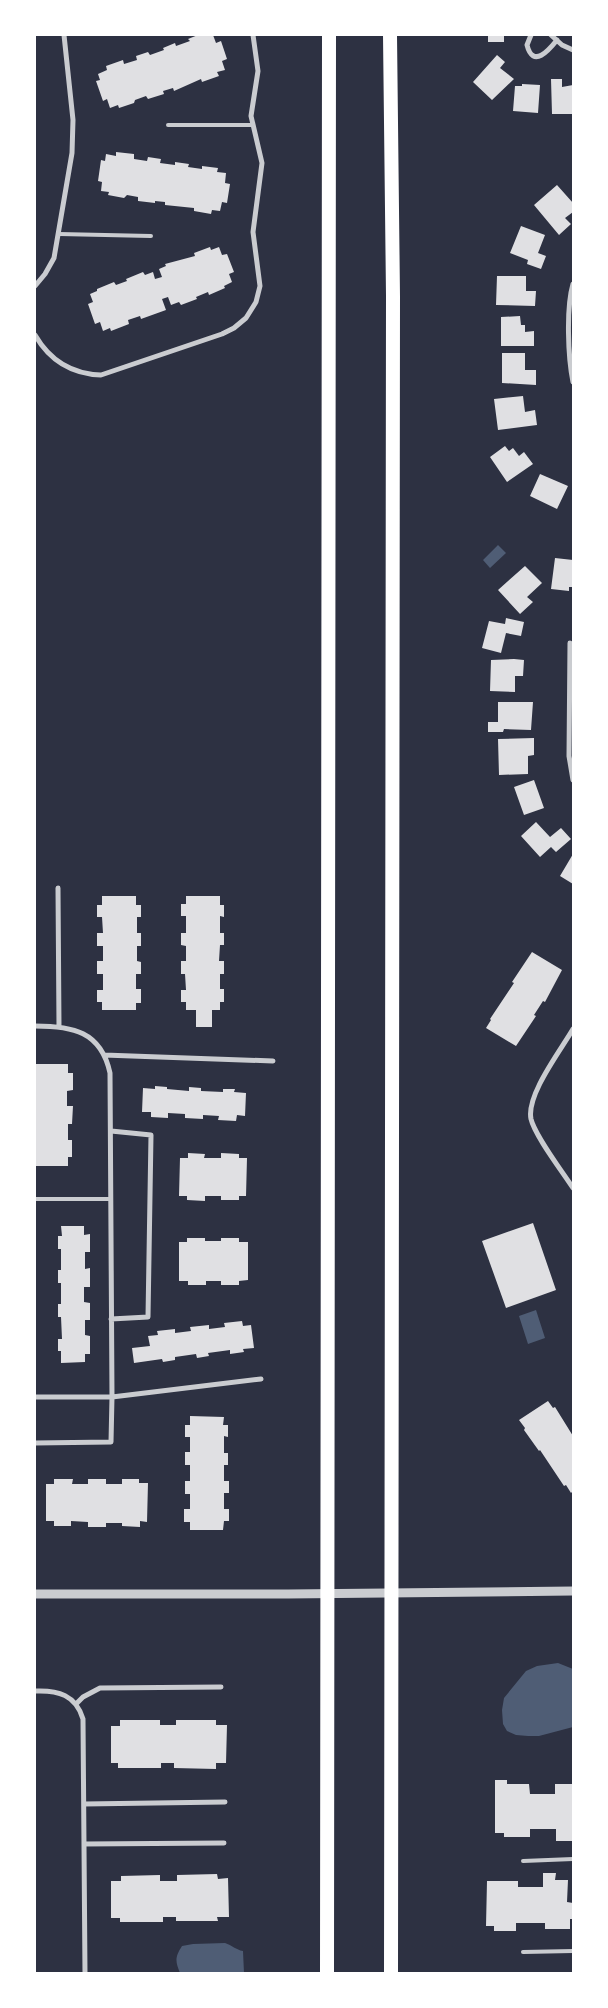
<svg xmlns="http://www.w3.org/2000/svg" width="608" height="2008" viewBox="0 0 608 2008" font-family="'Nunito Sans',sans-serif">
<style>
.water{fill:#4f5d75}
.building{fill:#e0e0e3}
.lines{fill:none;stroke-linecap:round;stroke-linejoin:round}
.service{stroke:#caccd0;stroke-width:4}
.minor{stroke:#caccd0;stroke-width:5}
.tertiary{stroke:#caccd0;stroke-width:9}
.motorway{stroke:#fff;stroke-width:14}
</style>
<rect width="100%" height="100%" fill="#2d3142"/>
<path class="water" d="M498 545 506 553 490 568 483 560Z
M536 1310 545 1338 528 1344 519 1316Z
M558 1663 573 1669V1727L539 1736H528L516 1735 507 1731 503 1724 502 1710 504 1698 526 1671 537 1666Z
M225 1943C232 1945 236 1950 243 1951L244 1973H180C175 1961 175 1957 182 1946L193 1944Z"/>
<path class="building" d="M198 35 205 36 213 35 216 43 221 41 227 59 222 61 225 70 217 72 219 76 202 82 201 79 174 91 173 88 163 91 164 94 148 99 146 96 135 100 134 103 119 108 118 105 110 108 107 99 103 101 96 81 100 80 98 74 107 70 106 66 123 60 124 64 137 60 136 56 148 52 150 55 164 50 163 48 175 43 176 46 190 41 188 39Z
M488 35H504V42H488Z
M497 55 505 62 500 68 514 79 492 100 473 82Z
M551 79H562V87L573 85V114H552Z
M522 84 540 85 538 113 513 111 515 86H522Z
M116 152 134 154V159L147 161 148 157 161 159 160 163 175 165V162L189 164 188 167 202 169V166L218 168 217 172 226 173 225 183 230 184 227 203 222 202 220 211 212 210 211 214 194 211V208L165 205V202L155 201V203L138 201V197L127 195 124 198 108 195 109 192 101 191 102 182 98 181 101 160 105 161 106 154 116 156Z
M557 185 573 203V212L565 218 571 224 559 235 534 205Z
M521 226 545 235 538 253 546 256 541 269 527 264 528 260 510 253Z
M210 247 211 250 219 247 222 255 227 254 234 272 229 274 232 282 224 286 225 288 209 295 208 292 196 297 197 299 181 305 179 302 171 305 168 297 162 299 166 310 141 319 140 316 128 320 129 324 111 331 110 328 103 331 100 322 95 324 88 304 93 302 90 294 97 291V289L114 282 116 285 127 281 126 279 143 272 145 275 153 272 155 279 162 277 159 269 166 266 165 264 195 256 194 253Z
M497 276H526V291H536L535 306 496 305Z
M520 316 521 325H525V332L534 331V346H501V317Z
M502 353H525V370H536V385L502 383Z
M523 396 525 412 535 410 537 425 498 430 494 399Z
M505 446 509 451 513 448 519 456 524 452 533 464 507 482 490 457Z
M540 474 568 486 557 509 530 496Z
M555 558 573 560V587H569V591L551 589Z
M525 566 542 583 527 597 533 602 520 614 498 590Z
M506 618 524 622 521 636 506 633 501 653 482 648 489 621 505 624Z
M514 659 524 660 523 676H515V692L490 691 491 660Z
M498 702H533L531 730 504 729 503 732H488V722H498Z
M534 738V755L528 756V774L499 775 498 739Z
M534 780 544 808 524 815 514 787Z
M536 822 550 837 561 828 571 839 556 852 551 847 540 857 521 836Z
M573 854V884L560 876Z
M102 896H136V905H141V917H137V933H141V946H137V961L141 962V974H136V989H141V1003H136V1010H102V1002H97V990H103V974H97V961H103V946H97V933H103L102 917H97V905H102Z
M186 896H220V905H224V917L220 916V933H224V945H220L219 961H224V974H220V989H224V1002H220V1010H212V1027H196V1010H186V1002H181V990H186L185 974H181V961H186V946L181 945V933H186V916H181V904H186Z
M532 952 562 970 545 1002 543 1001 534 1015 536 1016 516 1046 486 1028 491 1020 490 1019 514 983 512 982Z
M35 1064H68V1073H73V1090L67 1091V1106H73L72 1124H68V1140H72V1157H68V1166H35Z
M155 1086 167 1087V1089L189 1091V1087L201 1088V1091L223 1092V1089H235L234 1092 246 1093 245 1116 237 1115 236 1121 218 1120 219 1116 203 1115V1119L185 1118V1114L168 1113V1118L151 1117V1112H142L143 1088 155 1089Z
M188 1153 205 1154 204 1158H221V1153L239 1154V1158H247L246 1196H239V1200H221V1196H205V1201L187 1200V1196H179L180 1158H188Z
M533 1223 556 1290 506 1308 482 1241Z
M61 1226H84V1235L90 1234V1252H85V1269L90 1268V1287H84V1302L90 1303V1320H85V1335L90 1336V1354H85V1362L61 1363V1351H58V1339H62L61 1317H58V1304H61V1283H58V1270H61V1249H58V1236H62Z
M187 1238H205V1241H221V1238H239V1242H248V1280L239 1281V1285H221V1281H206V1285H188V1281H179V1242H187Z
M242 1321 243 1326 251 1325 254 1348 243 1349 244 1352 230 1354V1350L208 1353 209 1356 197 1358 196 1354 175 1357V1360L163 1362 162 1359 134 1363 132 1348 150 1346 148 1336 158 1335 157 1331 175 1329V1333L191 1331 190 1327 209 1325V1329L225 1327 224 1323Z
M548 1401 553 1408 555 1407 573 1436V1491L571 1493 566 1485 564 1486 540 1450 539 1451 524 1430 525 1428 519 1420Z
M190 1416 224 1417 223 1425H228V1437L224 1436V1453H228V1465H224V1481H229V1493H224V1509H229V1521H224L223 1530H190V1522H184V1509H190V1494H185V1481H190V1465H185V1452H190V1437H185V1425H190Z
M54 1479H73L72 1484H88V1479H106V1484H122V1479H139V1483H148L147 1522 140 1521V1527L122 1526V1523H106V1527H88V1522L71 1521V1526H54V1521H46V1484H54Z
M120 1720H160V1725H176V1720H216V1725H227L226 1763H216V1769L174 1768V1763H161V1768H118V1763H111V1726H120Z
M495 1780H507V1784H529L530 1794H555V1784H573V1841H556V1829H530V1837H504V1833H495Z
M543 1873H556L555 1880H568L567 1902 573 1903V1919H570V1929H545V1923H516V1931H494V1926H486L487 1881H518V1887H543Z
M217 1874 218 1879 228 1878 229 1917H217L218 1921H176V1917H163V1922H120V1918H111V1881H121V1876L160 1875V1881H177V1875Z"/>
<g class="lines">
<path class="service" d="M168 125H253
M59 234 151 236
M35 1199H110
M523 1861 573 1859
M523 1952 573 1951"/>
<path class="minor" d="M531 35 527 45C533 69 549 50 557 40
M551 35 562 45 573 50
M573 284C566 308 568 357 573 382
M35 286 45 274 54 258 72 153 73 120 64 35
M35 335C50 361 72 374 101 375L222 334 234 328 246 318 256 302 260 286 253 232 262 163 251 116 258 71 253 35
M570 643 569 756 573 780
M58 888 59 1026
M35 1026C72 1026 101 1031 110 1073L112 1397 111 1442 35 1443
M573 1029C561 1050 526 1095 531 1119 535 1136 562 1171 573 1188
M104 1055 273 1061
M111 1131 151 1135 148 1317 111 1319
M35 1397H112L261 1379
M35 1691C58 1690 76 1695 83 1719L85 1973
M76 1704 83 1697 100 1688 221 1687
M84 1804 225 1802
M84 1844 224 1843"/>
<path class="tertiary" d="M35 1594H288L573 1591"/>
<path class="motorway" d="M390 35 393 296 391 1973
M327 1973 329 35"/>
</g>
<rect width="608" height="2008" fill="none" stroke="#ffffff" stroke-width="72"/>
</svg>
